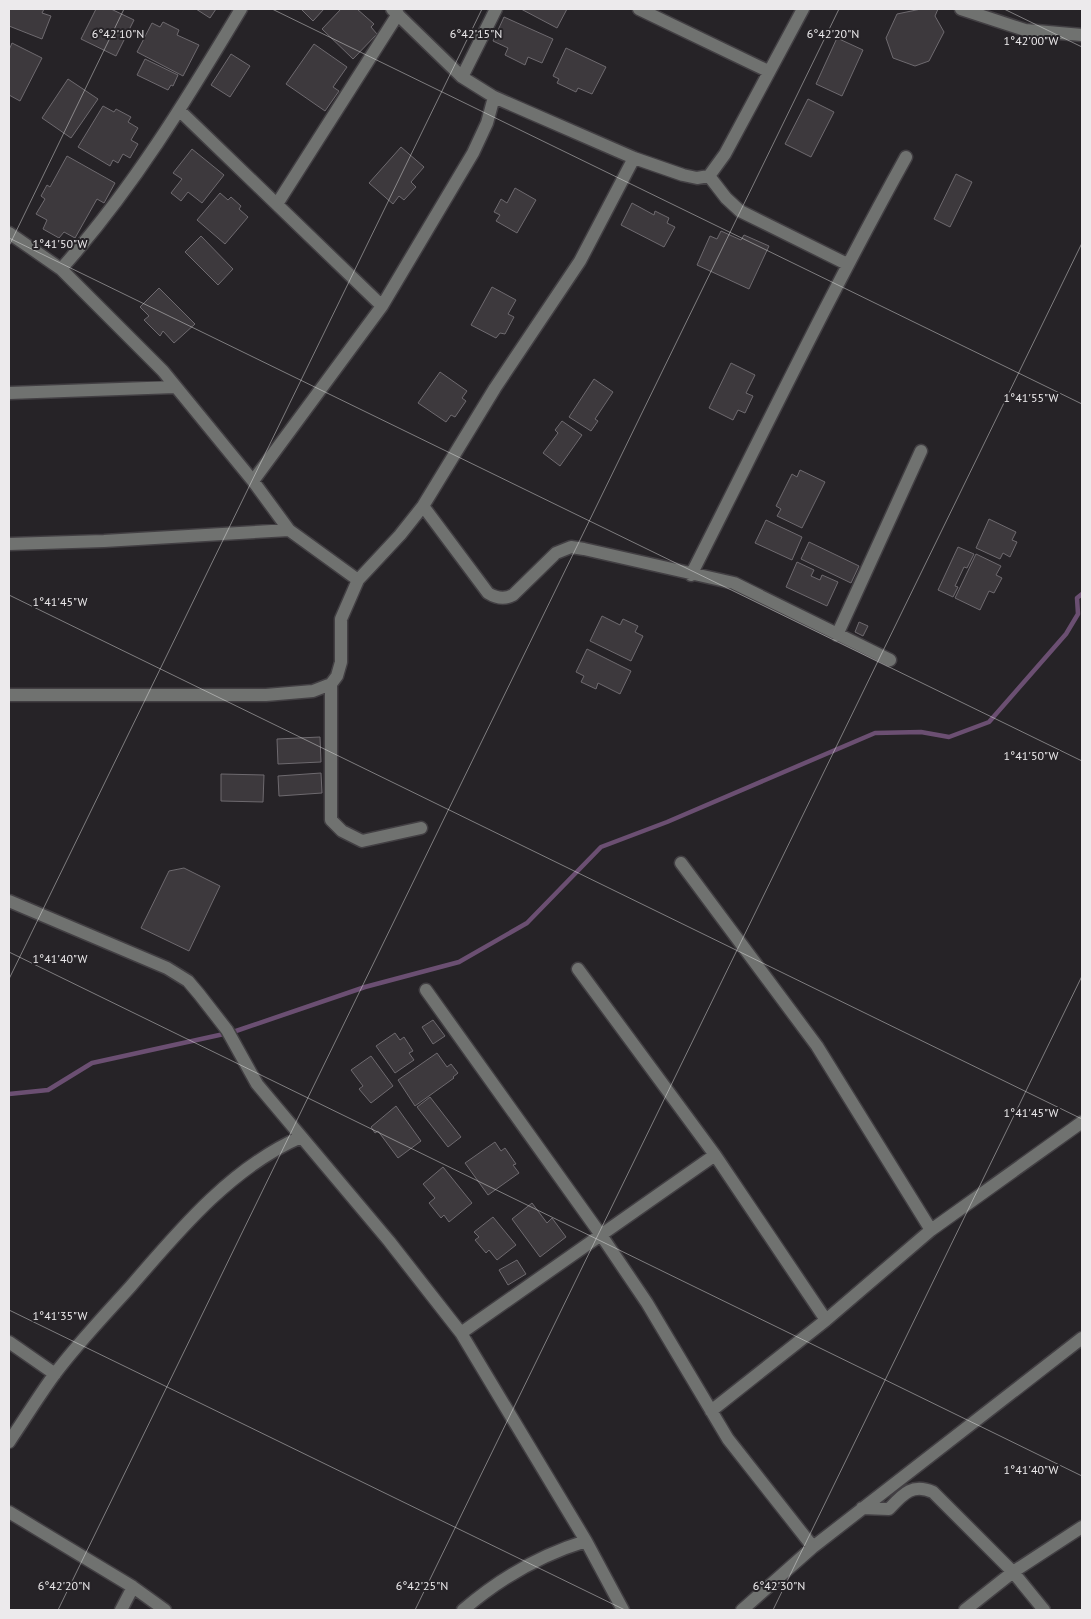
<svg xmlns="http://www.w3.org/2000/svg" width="1091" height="1619" viewBox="0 0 1091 1619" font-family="'PT Sans',sans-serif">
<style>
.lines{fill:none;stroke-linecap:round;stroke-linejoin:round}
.stream{stroke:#6b4f72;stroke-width:4.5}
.building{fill:#3d393d;stroke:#6e6a6f}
.minor-casing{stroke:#423f43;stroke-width:15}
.minor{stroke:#707270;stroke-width:12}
.ticks{fill:none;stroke:#eceaec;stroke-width:1;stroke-opacity:0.45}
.ticks-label{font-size:12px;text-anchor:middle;fill:#eceaec;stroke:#262327;stroke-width:4;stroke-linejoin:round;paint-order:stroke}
</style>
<rect width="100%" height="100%" fill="#262327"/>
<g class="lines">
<path class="stream" d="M9 1094 48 1090 92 1063 233 1032 365 987 459 962 527 923 601 847 667 822 875 733 921 732 949 737 989 722 1066 634 1078 614 1077 598 1082 594"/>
</g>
<path class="building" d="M9 9H44L42 13 51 16 42 39 9 26Z
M96 9H111L134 20 116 56 81 39Z
M196 9H216L210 18Z
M301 9H324L313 21Z
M341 9H357L374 24 371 27 377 34 353 59 322 29Z
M521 9H567L557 28Z
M921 9H938L935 16 944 32 929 61 915 66 893 58 886 38 897 14Z
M504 17 553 39 542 63 528 57 525 65 505 55 508 48 493 41Z
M163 22 179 30 177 35 199 45 183 76 137 52 152 23 160 27Z
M837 38 863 50 842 96 816 84Z
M12 43 42 58 20 101 9 95V50Z
M314 44 347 67 333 87 339 91 325 111 286 84Z
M566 48 606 67 592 94 578 88 576 92 557 83 559 79 553 76Z
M231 54 250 66 230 97 211 85Z
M145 59 178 75 173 86 171 85 168 90 137 75Z
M68 79 98 99 71 138 42 118Z
M808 99 834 112 811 157 785 144Z
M103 106 114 112 116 109 131 117 128 122 138 128 131 140 138 144 130 158 123 154 118 163 113 160 110 166 78 147Z
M401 147 424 167 411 182 416 187 404 200 399 196 393 204 369 183Z
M192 149 224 175 202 203 188 192 181 201 171 193 182 179 173 173Z
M67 156 115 183 104 203 97 199 75 238 64 232 59 238 43 229 47 220 36 214 45 199 41 196 47 185 50 187Z
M956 174 972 182 950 227 934 219Z
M515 188 536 200 517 233 496 221 500 215 494 212 501 199 507 203Z
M220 193 228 200 231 197 241 206 239 209 248 217 225 244 197 220Z
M632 203 654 215 655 211 669 218 667 223 675 227 664 247 621 225Z
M721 231 741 240 744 235 769 246 749 289 697 265 710 236 717 239Z
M201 236 233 269 218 285 185 252Z
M492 287 516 300 508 314 514 317 505 334 500 333 496 338 471 325Z
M159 288 195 324 174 343 163 331 160 336 144 320 149 316 140 307Z
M731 363 755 375 746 393 753 396 745 413 738 410 733 420 709 408Z
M440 372 467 391 462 398 466 401 455 417 451 415 446 422 418 403Z
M594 379 613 392 595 419 598 421 591 431 569 417Z
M562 421 582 435 560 466 543 453 558 433 555 430Z
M800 470 825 482 802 528 777 516 781 509 776 506 792 474 797 477Z
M989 519 1016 532 1012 540 1017 542 1010 557 1003 553 1000 559 976 548Z
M766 520 802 537 792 560 755 543Z
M809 542 859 566 851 583 801 559Z
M958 547 974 554 967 568 964 567 955 586 958 587 953 597 938 590Z
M976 554 1001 566 996 575 1002 578 994 593 989 591 980 610 955 598Z
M797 562 814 570 811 576 820 580 822 575 838 582 827 606 786 587Z
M602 616 620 625 623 619 638 626 635 632 643 636 631 661 590 641Z
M859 622 868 626 863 636 855 632Z
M587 649 631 671 620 694 598 683 596 689 581 682 584 676 576 672Z
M320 737 321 762 278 764 277 739Z
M321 773 322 793 279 796 278 776Z
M221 774 264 775 263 802 221 801Z
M184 868 220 886 189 951 141 928 169 871Z
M433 1020 445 1036 433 1044 422 1027Z
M395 1033 400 1040 404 1037 413 1051 409 1053 414 1060 395 1073 376 1046Z
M437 1053 447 1067 451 1064 458 1073 453 1077 454 1078 415 1106 398 1080Z
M371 1056 393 1086 371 1103 359 1089 363 1086 351 1070Z
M430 1097 461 1137 448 1147 417 1107Z
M396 1106 421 1141 398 1158 378 1131 375 1133 371 1127Z
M495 1142 501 1151 505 1148 516 1164 513 1165 519 1173 488 1195 465 1163Z
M443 1167 472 1203 449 1222 444 1215 441 1218 429 1203 435 1198 423 1184Z
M532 1203 547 1223 552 1218 566 1237 540 1257 512 1219Z
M493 1217 516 1245 497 1260 489 1250 486 1253 475 1240 479 1237 474 1232Z
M517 1260 526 1274 508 1285 499 1270Z"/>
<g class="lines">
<g class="minor-casing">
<path id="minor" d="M392 9 462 77 494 97 634 158 683 175 697 178 709 176 725 154 803 9
M639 9 768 71
M961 9 1025 30 1082 35
M462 77 496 9
M180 111 382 306
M709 176 726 198 740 211 847 264
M277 204 398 14
M9 233 61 269C132 190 187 99 241 9
M61 269 163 371 253 481 289 530 358 580
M9 393 175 387
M253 481 382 306 473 153 487 123 494 97
M423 506 488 593C496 598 504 600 513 595L556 553 571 547 584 549 734 583 890 660
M9 544 104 541 289 530
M691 575C762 435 830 294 906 157
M837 635 921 451
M331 684V820L342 831 362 841 421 828
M9 695H266L313 691 331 684 337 676 341 662V619L358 580 400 535 423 506 495 388 580 261 634 158
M681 863 817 1046 931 1230
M9 901 167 968 188 981 199 994 227 1030 257 1084 389 1241 461 1333 586 1541
M578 969 715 1155 826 1320
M426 990 601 1235 647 1303 728 1439 813 1547
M461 1333 715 1155
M9 1342 55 1374
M711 1411 826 1320 931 1230 1082 1122
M9 1442C24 1420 38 1397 54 1375 77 1344 105 1315 131 1286 180 1229 232 1167 301 1137
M862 1508 889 1509C903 1494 912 1483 933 1492L1013 1572 1044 1610
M9 1512 133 1587 165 1610
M121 1610 133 1587
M463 1610C499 1579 540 1555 586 1541L623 1610
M742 1610 813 1547 1082 1338
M965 1610 1013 1572 1082 1527"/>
</g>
<use href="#minor" class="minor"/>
</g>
<path class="ticks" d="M272 9 1082 404M1004 9 1082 47M9 238 1082 761M9 246 124 9M9 595 1082 1119M9 952 1082 1476M9 979 482 9M9 1310 625 1610M58 1610 839 9M415 1610 1082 243M773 1610 1082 976"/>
<g class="ticks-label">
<text x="118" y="38">6°42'10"N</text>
<text x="476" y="38">6°42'15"N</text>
<text x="833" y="38">6°42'20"N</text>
<text x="1031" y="45">1°42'00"W</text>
<text x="60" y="248">1°41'50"W</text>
<text x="1031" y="402">1°41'55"W</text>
<text x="60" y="606">1°41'45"W</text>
<text x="1031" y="760">1°41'50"W</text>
<text x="60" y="963">1°41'40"W</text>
<text x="1031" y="1117">1°41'45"W</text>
<text x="60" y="1320">1°41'35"W</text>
<text x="1031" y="1474">1°41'40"W</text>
<text x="64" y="1590">6°42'20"N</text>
<text x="422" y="1590">6°42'25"N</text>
<text x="779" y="1590">6°42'30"N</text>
</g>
<rect width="1091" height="1619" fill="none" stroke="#eceaec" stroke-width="20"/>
</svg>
